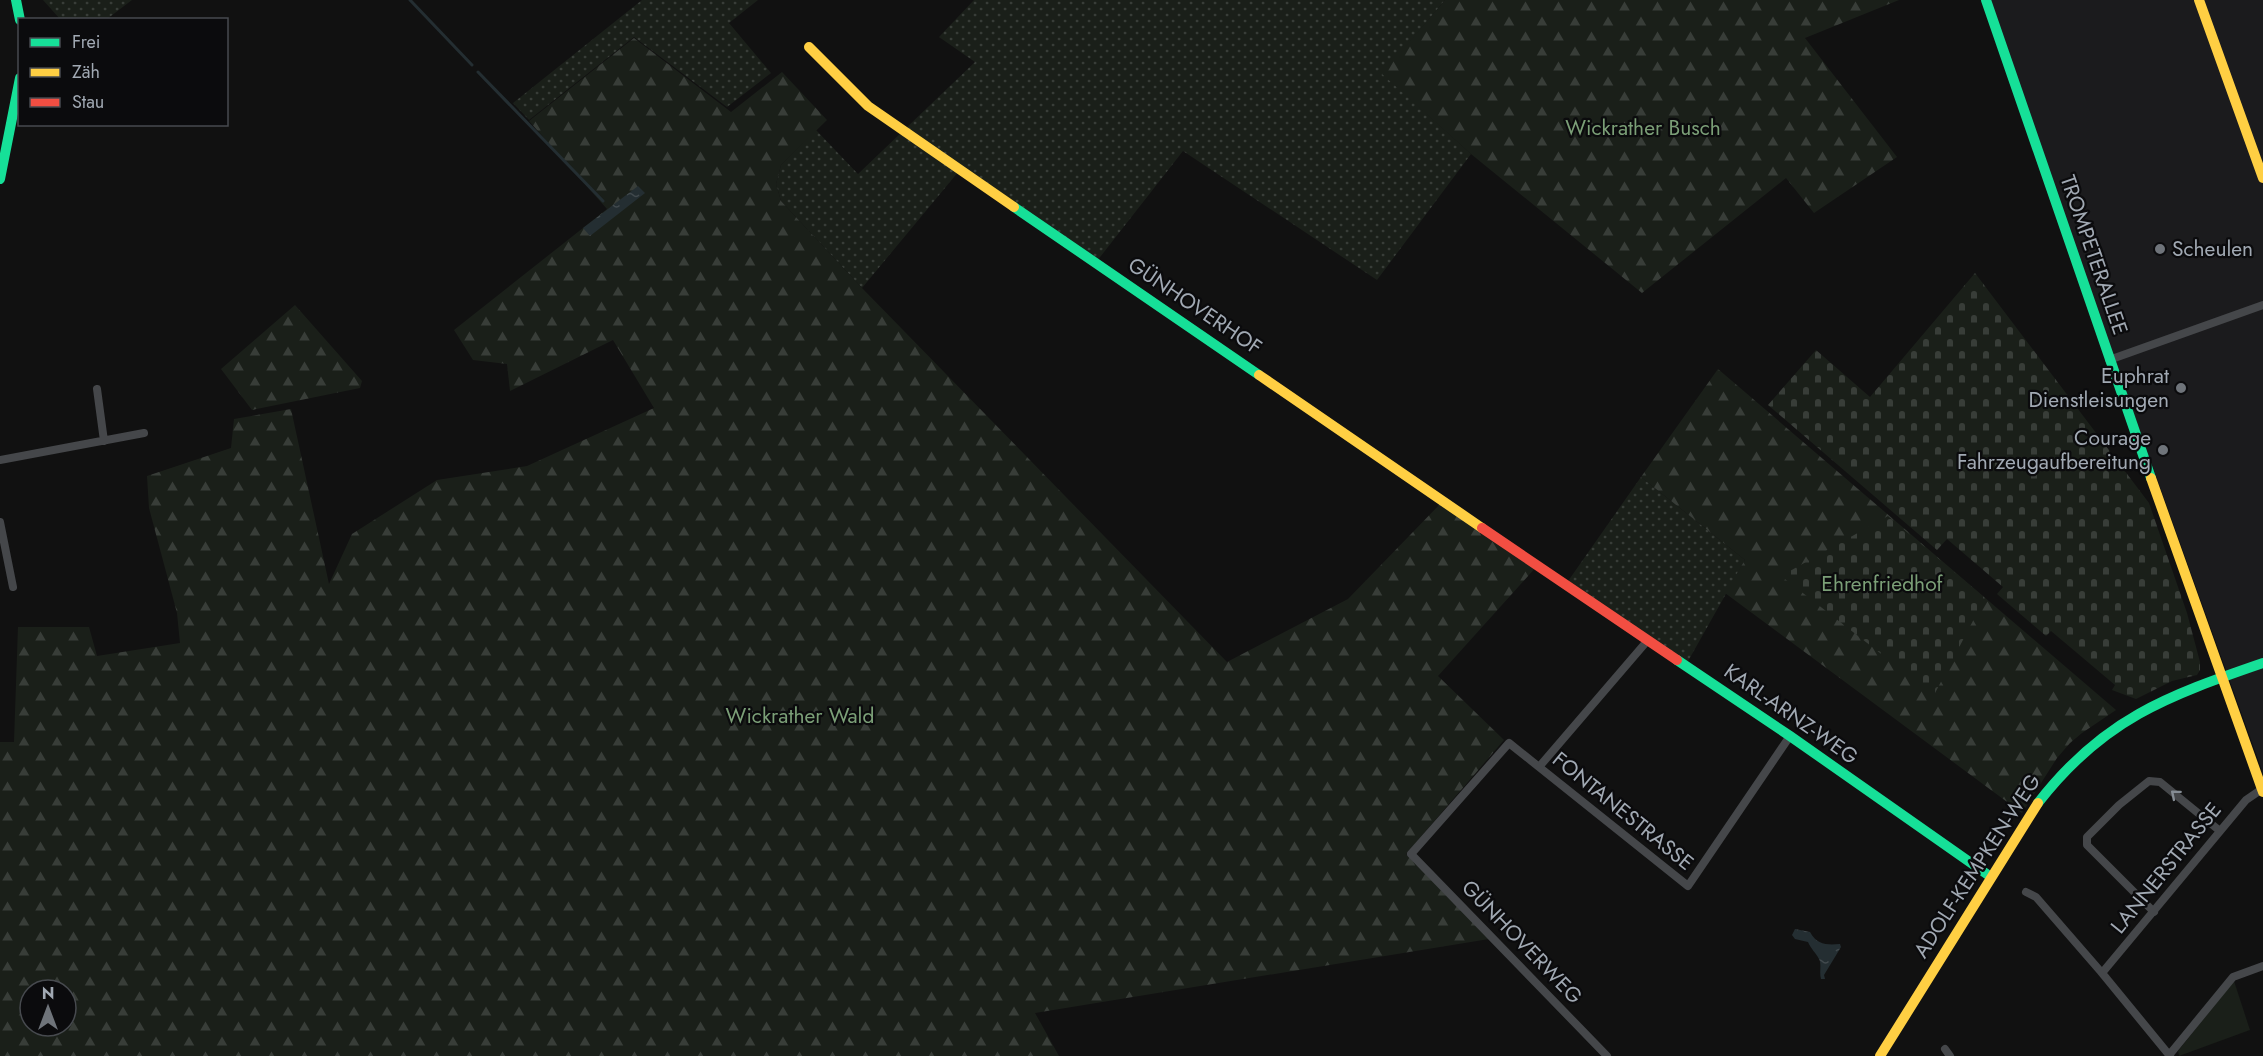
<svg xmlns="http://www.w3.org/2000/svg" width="2263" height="1056" font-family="Jost,sans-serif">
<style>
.built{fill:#1b1b1d}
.grass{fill:url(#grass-dots)}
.forest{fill:url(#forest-firs);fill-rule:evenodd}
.cemetery{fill:url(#cemetery-stones)}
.park{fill:#1a1f19}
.water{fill:url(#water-ripples)}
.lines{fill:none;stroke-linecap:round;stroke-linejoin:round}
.stream{stroke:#242e32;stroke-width:3}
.street{stroke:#45474a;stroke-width:8}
.fast{stroke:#16e098;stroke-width:10}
.slow{stroke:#ffcf43;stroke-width:10}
.jam{stroke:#f24e42;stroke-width:10}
.oneway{stroke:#858c94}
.poi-dot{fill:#6f747a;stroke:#0b0b0d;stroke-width:2}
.labels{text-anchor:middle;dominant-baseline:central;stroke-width:4.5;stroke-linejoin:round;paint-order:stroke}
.park-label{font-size:21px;fill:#7b9f77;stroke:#0b0b0d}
.poi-label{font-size:21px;fill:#a1a9b3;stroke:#0b0b0d;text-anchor:end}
.street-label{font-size:21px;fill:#a1a9b3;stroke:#0b0b0d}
</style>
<defs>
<pattern id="grass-dots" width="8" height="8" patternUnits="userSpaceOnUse" patternTransform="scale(1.5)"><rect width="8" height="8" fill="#1a1f19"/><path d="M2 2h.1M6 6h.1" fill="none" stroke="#383d38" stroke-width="1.8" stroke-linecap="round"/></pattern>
<pattern id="forest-firs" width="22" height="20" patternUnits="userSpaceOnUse" patternTransform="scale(1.5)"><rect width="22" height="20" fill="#1a1f19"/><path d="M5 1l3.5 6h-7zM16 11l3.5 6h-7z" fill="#383d38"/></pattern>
<pattern id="cemetery-stones" width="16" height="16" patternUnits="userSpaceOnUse" patternTransform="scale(1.5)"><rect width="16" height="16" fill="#1a1f19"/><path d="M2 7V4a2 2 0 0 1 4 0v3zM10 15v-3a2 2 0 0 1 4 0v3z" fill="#383d38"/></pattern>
<pattern id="water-ripples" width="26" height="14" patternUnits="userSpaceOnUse" patternTransform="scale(1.5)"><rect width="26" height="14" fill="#242e32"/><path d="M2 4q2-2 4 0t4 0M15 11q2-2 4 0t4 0" fill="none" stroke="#41494d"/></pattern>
</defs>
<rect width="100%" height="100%" fill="#111"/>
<path class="built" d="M1990,0H2263V773L2115,362Z"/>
<path class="grass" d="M43,0H132L107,19H60Z
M642,0H758L729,23L771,73L727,107L634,37L529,120L513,103Z
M974,0H1445L1383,74L1471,154L1377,280L1183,151L1097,261L959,171L862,288L781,201L776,184L781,165L816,130L858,174L975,62L939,37Z
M1641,477L1745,560L1687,663L1566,584Z"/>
<path class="forest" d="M1445,0H1899L1805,38L1897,157L1814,213L1786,178L1642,293L1471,154L1382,74Z
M634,38L731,112L782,72L827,120L781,165L776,184L781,201L862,288L1227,662L1348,599L1443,501L1538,565L1438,676L1504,740L1406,854L1489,939L1035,1013L1059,1056H0V742H14L18,627H89L97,656L180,643L177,613L149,508L147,476L231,448L234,419L291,409L329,584L352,534L437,480L527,466L654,408L613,340L510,391L507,364L473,360L454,330L607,209L529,121ZM30,990H66V1026H30Z
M295,305L362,381L360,388L252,410L221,369Z
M1718,369L2116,710L2082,733L2070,743L2057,758L2022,813L1725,593L1745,560L1641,477Z"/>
<path class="cemetery" d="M1975,273L2149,503L2187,613L2200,662V670L2197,675L2172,681L2136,699L2112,690L2115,685L2051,631L2046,636L1997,594L2003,587L1947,539L1937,550L1768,405L1816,350L1870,397Z
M1888,516L1985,598L1934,695L1781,576Z"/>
<path class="park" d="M2234,981L2250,1030L2179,1056L2178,1051Z"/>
<path class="water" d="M638,186L645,193L590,236L583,228Z
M1795,929L1810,932C1817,945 1827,945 1840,944L1841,947L1824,975L1825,979H1821C1819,972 1822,964 1819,959C1816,953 1811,949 1808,942L1795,939L1792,935Z"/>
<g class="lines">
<path class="stream" d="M410,0L472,65
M478,72L603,201"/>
<path class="street" d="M2109,360L2263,305
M97,389L104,441
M0,460L144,433
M0,522L13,587
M1539,767L1648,640
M2026,892L2036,897L2102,973L2170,1056
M2154,912L2087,845V837L2119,805L2149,781L2160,782L2220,831
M2102,973L2246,800L2262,789
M1945,1049L1950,1056
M2170,1054L2233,977L2263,966
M1607,1056L1411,854L1509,743L1688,886L1790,736"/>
<path class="fast" d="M16,0L20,20
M1986,0L2151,478
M0,179L20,78
M1014,207L1259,375
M1677,660L1790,736L1991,877
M2038,803C2103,719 2167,696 2263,663"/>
<path class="slow" d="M2199,0L2263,178
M809,47L868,106L1014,207
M1259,375L1482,528
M2151,478L2263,792
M1880,1056L2038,803"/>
<path class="jam" d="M1482,528L1677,660"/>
</g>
<defs><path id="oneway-chevron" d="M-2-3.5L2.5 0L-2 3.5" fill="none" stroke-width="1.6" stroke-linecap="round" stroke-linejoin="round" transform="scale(1.5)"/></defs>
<use class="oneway" href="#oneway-chevron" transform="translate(2175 794) rotate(-140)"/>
<g class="poi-dot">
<circle cx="2160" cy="249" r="6"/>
<circle cx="2181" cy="388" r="6"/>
<circle cx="2163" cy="450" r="6"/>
</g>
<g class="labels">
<g class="park-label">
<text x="1643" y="128">Wickrather Busch</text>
<text x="1882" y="584">Ehrenfriedhof</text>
<text x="800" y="716">Wickrather Wald</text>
</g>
<g class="poi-label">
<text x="2172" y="249" text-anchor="start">Scheulen</text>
<text x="2169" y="376">Euphrat<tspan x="2169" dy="24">Dienstleisungen</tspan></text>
<text x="2151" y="438">Courage<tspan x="2151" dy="24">Fahrzeugaufbereitung</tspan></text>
</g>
<g class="street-label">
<text transform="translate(2094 255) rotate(71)">TROMPETERALLEE</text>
<text transform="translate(1195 306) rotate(34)">GÜNHOVERHOF</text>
<text transform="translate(1791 714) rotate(35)">KARL-ARNZ-WEG</text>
<text transform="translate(1623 811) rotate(39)">FONTANESTRASSE</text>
<text transform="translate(1977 866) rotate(-57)">ADOLF-KEMPKEN-WEG</text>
<text transform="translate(2166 868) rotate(-51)">LANNERSTRASSE</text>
<text transform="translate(1522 942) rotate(46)">GÜNHOVERWEG</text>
</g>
</g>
<rect x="18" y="18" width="210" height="108" fill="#0b0b0d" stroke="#474a4f" stroke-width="1.5"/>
<rect x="30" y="38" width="30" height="9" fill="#16e098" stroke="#474a4f" stroke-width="1.5"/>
<text x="72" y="48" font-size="18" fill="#a1a9b3">Frei</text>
<rect x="30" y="68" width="30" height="9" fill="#ffcf43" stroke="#474a4f" stroke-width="1.5"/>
<text x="72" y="78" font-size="18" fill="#a1a9b3">Zäh</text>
<rect x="30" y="98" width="30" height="9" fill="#f24e42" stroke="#474a4f" stroke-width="1.5"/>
<text x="72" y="108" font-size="18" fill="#a1a9b3">Stau</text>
<g transform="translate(48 1008)"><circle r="28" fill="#0b0b0d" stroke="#474a4f" stroke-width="1.5"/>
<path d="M0-4.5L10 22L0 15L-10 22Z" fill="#6f747a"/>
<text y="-9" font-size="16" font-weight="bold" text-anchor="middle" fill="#a1a9b3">N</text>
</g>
</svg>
